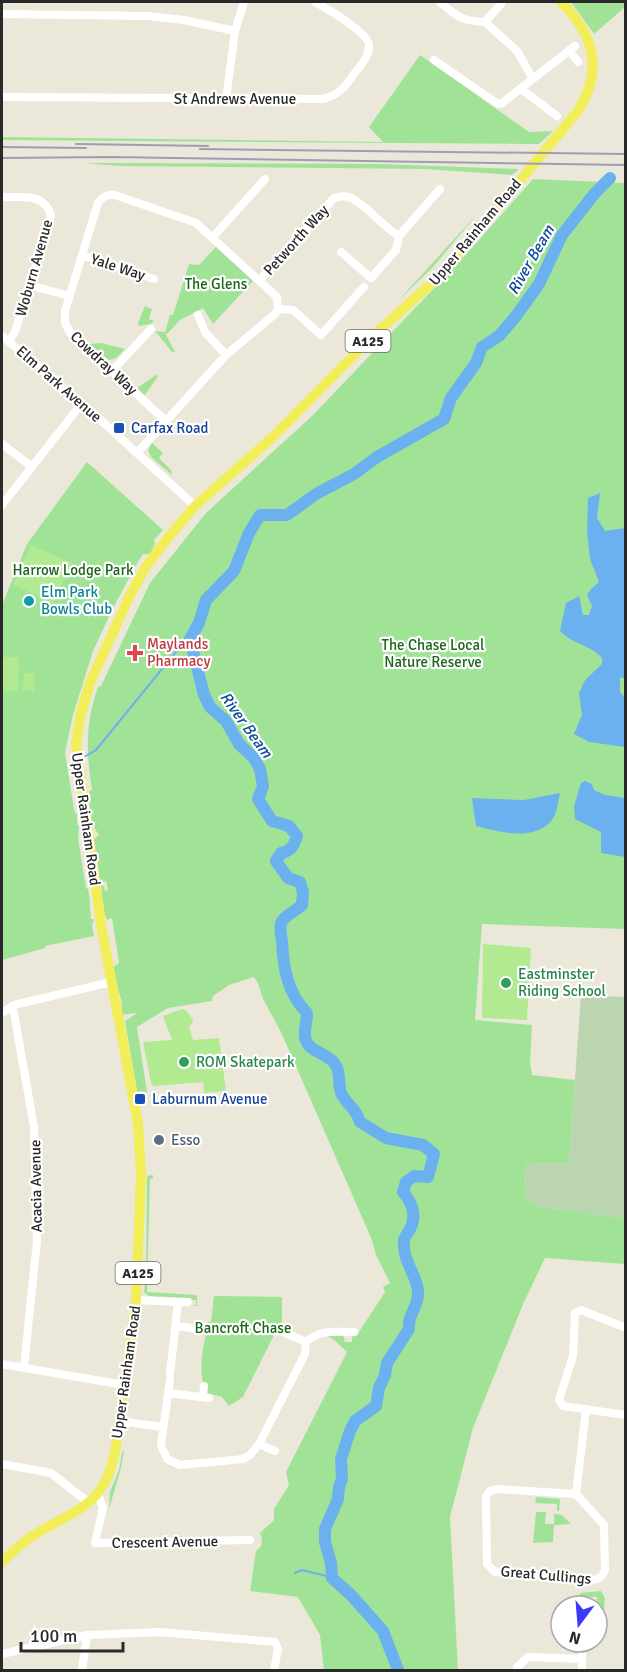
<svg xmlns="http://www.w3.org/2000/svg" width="627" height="1672" font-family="Signika,sans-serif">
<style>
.green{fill:#a0e396}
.cemetery{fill:#bbd5b1}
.pitch{fill:#b2ea91}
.water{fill:#6cb1ef}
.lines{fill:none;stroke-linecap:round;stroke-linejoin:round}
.stream{stroke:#6cb1ef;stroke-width:2}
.river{stroke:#6cb1ef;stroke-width:12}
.minor{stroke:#fff;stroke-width:8}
.major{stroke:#f1ee59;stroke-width:10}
.rail{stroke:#9f9db4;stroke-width:2}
.transit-dot{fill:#1a4fb4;stroke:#fff;stroke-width:2}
.culture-dot{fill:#0f9aa8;stroke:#fff;stroke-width:2}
.health-dot{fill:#e0444e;stroke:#fff;stroke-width:2}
.leisure-dot{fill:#2e9e5b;stroke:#fff;stroke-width:2}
.service-dot{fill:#5c6f8a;stroke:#fff;stroke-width:2}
.labels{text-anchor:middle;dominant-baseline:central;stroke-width:4.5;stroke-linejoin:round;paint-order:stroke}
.shield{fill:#fff;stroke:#696969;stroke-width:1.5}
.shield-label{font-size:14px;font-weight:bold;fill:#292929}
.street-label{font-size:15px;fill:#292929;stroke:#fff}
.park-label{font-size:15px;fill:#196619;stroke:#fff}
.transit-label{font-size:15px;fill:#164399;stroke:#fff;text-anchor:start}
.culture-label{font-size:15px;fill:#0d838f;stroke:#fff;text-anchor:start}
.health-label{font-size:15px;fill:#be3a42;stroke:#fff;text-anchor:start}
.leisure-label{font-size:15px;fill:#27864d;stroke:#fff;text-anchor:start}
.service-label{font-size:15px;fill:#4e5e75;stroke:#fff;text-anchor:start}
.water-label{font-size:16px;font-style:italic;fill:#0c4b9a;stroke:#fff}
</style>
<rect width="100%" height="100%" fill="#ebe8da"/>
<path class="green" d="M571,2H625V7L594,34Z
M420,55L529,132L553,131L539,144L2,140V137L383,142L369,127Z
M82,163L380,164L519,169L512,175L424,169L122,166Z
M533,179L625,183V929L482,924L475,1020L532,1025L530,1062L532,1075L575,1080L569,1163L525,1164L526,1198L540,1207L625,1218V1264L545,1258L524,1302L473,1428L450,1517L458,1670H324L320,1635L298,1597L250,1591L256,1551C263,1546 263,1541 260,1533L274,1520V1509L289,1485L286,1472L347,1352L333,1339L325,1335H343L345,1342H352V1337L357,1335L385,1292L383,1287L390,1283L376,1255L372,1240L281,1032L263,999L258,983L254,977L229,985L213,996L212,1001L168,1008L137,1027L147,1092L137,1091L125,1021L137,1013L120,1015L122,1003L112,968L119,963L112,918L107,920L102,908L101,885L104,886L105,891L108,890L106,881L99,885L97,865L99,859L96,855L93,840L99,835C90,823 89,806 89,791L92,790C86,751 85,725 98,687L101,686L150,583L206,513L313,415L461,260Z
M478,213L434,266L398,301Z
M216,247L253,281L213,324L203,308L180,320L167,334L165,333L175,352H172L155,331L165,332L170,315H173L189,264L199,265Z
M145,306L152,309L149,319L154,321L150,324L139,326L138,323Z
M101,343L125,349L116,358L109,360L89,344Z
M156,375L158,376L145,395L137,388Z
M152,443L163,453L159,458L171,470L172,475L151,457L148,450Z
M87,462L163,530L154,540L155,544L150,554H143L139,560L113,608L93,651L73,715L65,753L74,809L77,815V825L79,826L78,838L86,888L88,889C90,898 90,909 91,919H94L92,925L94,936L45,946V948L2,960V605L27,544Z
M153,1175V1179H150L147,1292L197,1295V1306H191L196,1305V1300H191V1298L149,1296L144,1292L146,1271L147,1176Z
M214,1296L282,1297V1330L280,1335L275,1333L243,1397L229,1406L222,1397L207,1393C196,1373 204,1345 208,1322H211Z
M124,1450L121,1468L109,1509L110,1492L119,1470L122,1452Z
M536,1497L560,1499L559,1511H557V1504L535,1503Z
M536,1512H546L545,1524H554V1514L562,1515L571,1524L554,1525L553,1542L533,1543Z
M601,1591L605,1598L604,1610L597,1609V1597H589L588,1606H579L580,1593Z"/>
<path class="cemetery" d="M581,995L625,997V1218L540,1207L526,1199L525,1164L569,1163Z"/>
<path class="pitch" d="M31,545L72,563L54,603L13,585Z
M2,657H19L18,691H2Z
M24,673H35L34,691L23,690Z
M483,944L531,948L527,1020L482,1018Z
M182,1009L187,1011L193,1020L192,1024L189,1026L193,1040L219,1038L226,1091L204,1093L203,1082L154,1086L151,1083L143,1042L172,1040L163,1016Z"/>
<path class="water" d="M600,493L597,518L605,531L625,528V679L620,677V692L625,698V747L589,742L574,734L582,715L579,693L585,680L602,664V658C591,645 572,644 560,631L566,603L579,596L583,615H589L592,606L587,595L591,589L599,582L590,559L587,531L588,498Z
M585,781L592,784L594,790L605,795L625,798V857L601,853V832L575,819L574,806L581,783Z
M560,793C558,801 557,814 552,820C534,842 500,832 476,826L472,798L524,800Z"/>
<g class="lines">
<path class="stream" d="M86,756L96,750L197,626
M295,1573L302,1570L331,1577"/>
<path class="river" d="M398,1670L383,1631L351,1595L332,1578L331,1563L325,1542V1529L338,1499L339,1487L342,1479L341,1459L350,1431L355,1421L376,1406L379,1388L385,1375L387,1363L409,1329C407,1316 418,1307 418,1294C419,1277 402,1262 404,1241C404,1236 408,1234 410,1229C417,1216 412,1202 403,1192L406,1182L414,1176L428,1177L434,1154L423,1145L386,1138L360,1122C356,1108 349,1107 342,1095C337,1086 342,1074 335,1064C328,1053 307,1052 305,1037C304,1030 307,1021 307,1013C288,994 283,968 282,941C281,936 280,928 281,923C285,915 296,911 302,905L303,892L300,882L288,878L276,861L281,853C291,851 294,846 297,836L289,826L272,821L258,799L263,786L260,769L254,758L239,744L226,721L210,707L204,695L190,639L199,623L206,600L234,571L249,533L260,515H287L316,494L354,474L377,457L444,419L451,398L476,363L482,347L499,336L516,316L539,284L562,235L595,193L610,178"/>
<path class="minor" d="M440,2C457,17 462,21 485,22L517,51L533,79
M2,14L147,16L184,20L235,31
M485,22L501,4
M569,50L578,62
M434,60L498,104L502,103L575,46
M521,89L557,116
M2,97L323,99C339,95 345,87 354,74C360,66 370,56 369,45C367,31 327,9 315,2
M226,99L235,31L244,2
M2,197C21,198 45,192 51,216L15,332L9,341
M213,237L265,179
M341,252L371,278L396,250L399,236
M82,255L154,279
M260,280L334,198C341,196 347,195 353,199C369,208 382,226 399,236L440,189
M30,285L69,296
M278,309L293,310L321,335L364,287
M198,315L205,332L226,355
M2,336L82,403L195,506
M112,371L151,329
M2,444L32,467
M137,453L226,355L275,314L278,309L277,297L196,223L115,195C107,194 102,197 98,203L65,311V323L71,334L166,421
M2,505L82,403
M11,1007L14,1013L34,1127L37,1241L24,1367
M2,1013L14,1005L111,982
M136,1300L178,1302L170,1374
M178,1302H188
M176,1326L205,1330
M626,1328L581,1310L575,1313L573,1356L559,1400L563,1406L626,1415
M283,1332L306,1342
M2,1364L124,1385
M170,1380L161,1445L167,1459L180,1465L243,1459L250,1455L259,1444L305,1354L306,1342C320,1329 336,1332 354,1332
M168,1393L209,1398
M203,1397L204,1386
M119,1421L163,1427
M259,1444L275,1451
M2,1464L51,1473L89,1503
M98,1494L103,1508L95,1543L250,1540
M576,1494L497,1489L490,1491L486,1497L487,1564L495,1572L591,1580C599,1579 602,1578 605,1570L604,1525L576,1494L586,1410
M582,1647V1670
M2,1654L87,1635L160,1632L275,1642L278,1649L274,1670
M82,1670L87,1635
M517,1670V1667L528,1657L582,1659"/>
<path class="major" d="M2,1562C12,1553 22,1542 34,1535C80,1507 106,1506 116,1446L136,1300L141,1175L138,1123L102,930L76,744L81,713L90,683L130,595L147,565L167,539L195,506L273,437L374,335L443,273L578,111C604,69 594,35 561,2"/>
<path class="rail" d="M76,144L208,146
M2,147L86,148
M200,149L626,154
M2,158L111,157L626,165"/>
</g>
<g class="transit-dot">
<rect x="113" y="422" width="12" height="12" rx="3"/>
<rect x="134" y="1093" width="12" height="12" rx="3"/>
</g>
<circle class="culture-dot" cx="29" cy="601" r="6"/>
<path class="health-dot" d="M132 644h6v6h6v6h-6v6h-6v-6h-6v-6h6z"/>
<g class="leisure-dot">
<circle cx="506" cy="983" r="6"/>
<circle cx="184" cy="1062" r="6"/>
</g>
<circle class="service-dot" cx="159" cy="1140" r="6"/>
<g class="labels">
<g class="shield">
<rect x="345.5" y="330" width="45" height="22" rx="4.5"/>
<rect x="115.5" y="1262" width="45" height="22" rx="4.5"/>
</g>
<g class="shield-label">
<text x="368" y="341">A125</text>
<text x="138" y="1273">A125</text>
</g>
<g class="street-label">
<text x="235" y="99">St Andrews Avenue</text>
<text transform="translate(475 232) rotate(-50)">Upper Rainham Road</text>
<text transform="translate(296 240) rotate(-48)">Petworth Way</text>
<text transform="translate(118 267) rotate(18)">Yale Way</text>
<text transform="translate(34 268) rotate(-74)">Woburn Avenue</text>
<text transform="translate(104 363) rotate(43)">Cowdray Way</text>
<text transform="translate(59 384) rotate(41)">Elm Park Avenue</text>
<text transform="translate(86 819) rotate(82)">Upper Rainham Road</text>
<text transform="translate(36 1186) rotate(-91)">Acacia Avenue</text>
<text transform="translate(126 1372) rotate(-82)">Upper Rainham Road</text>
<text transform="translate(165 1542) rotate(-1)">Crescent Avenue</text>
<text transform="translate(546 1575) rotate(5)">Great Cullings</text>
</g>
<g class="park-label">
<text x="216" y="284">The Glens</text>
<text x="73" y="570">Harrow Lodge Park</text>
<text x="433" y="645">The Chase Local<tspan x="433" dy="17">Nature Reserve</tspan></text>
<text x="243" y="1328">Bancroft Chase</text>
</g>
<g class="transit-label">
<text x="131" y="428">Carfax Road</text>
<text x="152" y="1099">Laburnum Avenue</text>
</g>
<g class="culture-label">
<text x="41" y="592">Elm Park<tspan x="41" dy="17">Bowls Club</tspan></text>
</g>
<g class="health-label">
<text x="147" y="644">Maylands<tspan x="147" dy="17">Pharmacy</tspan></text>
</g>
<g class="leisure-label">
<text x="518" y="974">Eastminster<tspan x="518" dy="17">Riding School</tspan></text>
<text x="196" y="1062">ROM Skatepark</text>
</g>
<g class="service-label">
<text x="171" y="1140">Esso</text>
</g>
<g class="water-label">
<text transform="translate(531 260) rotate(-60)">River Beam</text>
<text transform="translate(246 725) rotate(54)">River Beam</text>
</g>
</g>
<rect width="627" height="1672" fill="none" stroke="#292929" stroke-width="6"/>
<g transform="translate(579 1624) rotate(196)"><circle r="28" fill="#ffffff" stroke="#a9a9a9" stroke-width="1.5"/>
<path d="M0-4.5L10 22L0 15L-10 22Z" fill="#3d38fb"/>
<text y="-9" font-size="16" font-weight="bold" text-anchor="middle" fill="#292929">N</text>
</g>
<path d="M21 1642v9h102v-9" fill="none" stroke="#292929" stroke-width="3"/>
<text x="30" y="1642" font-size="18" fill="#292929" stroke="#ffffff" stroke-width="4.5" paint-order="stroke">100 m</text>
</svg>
